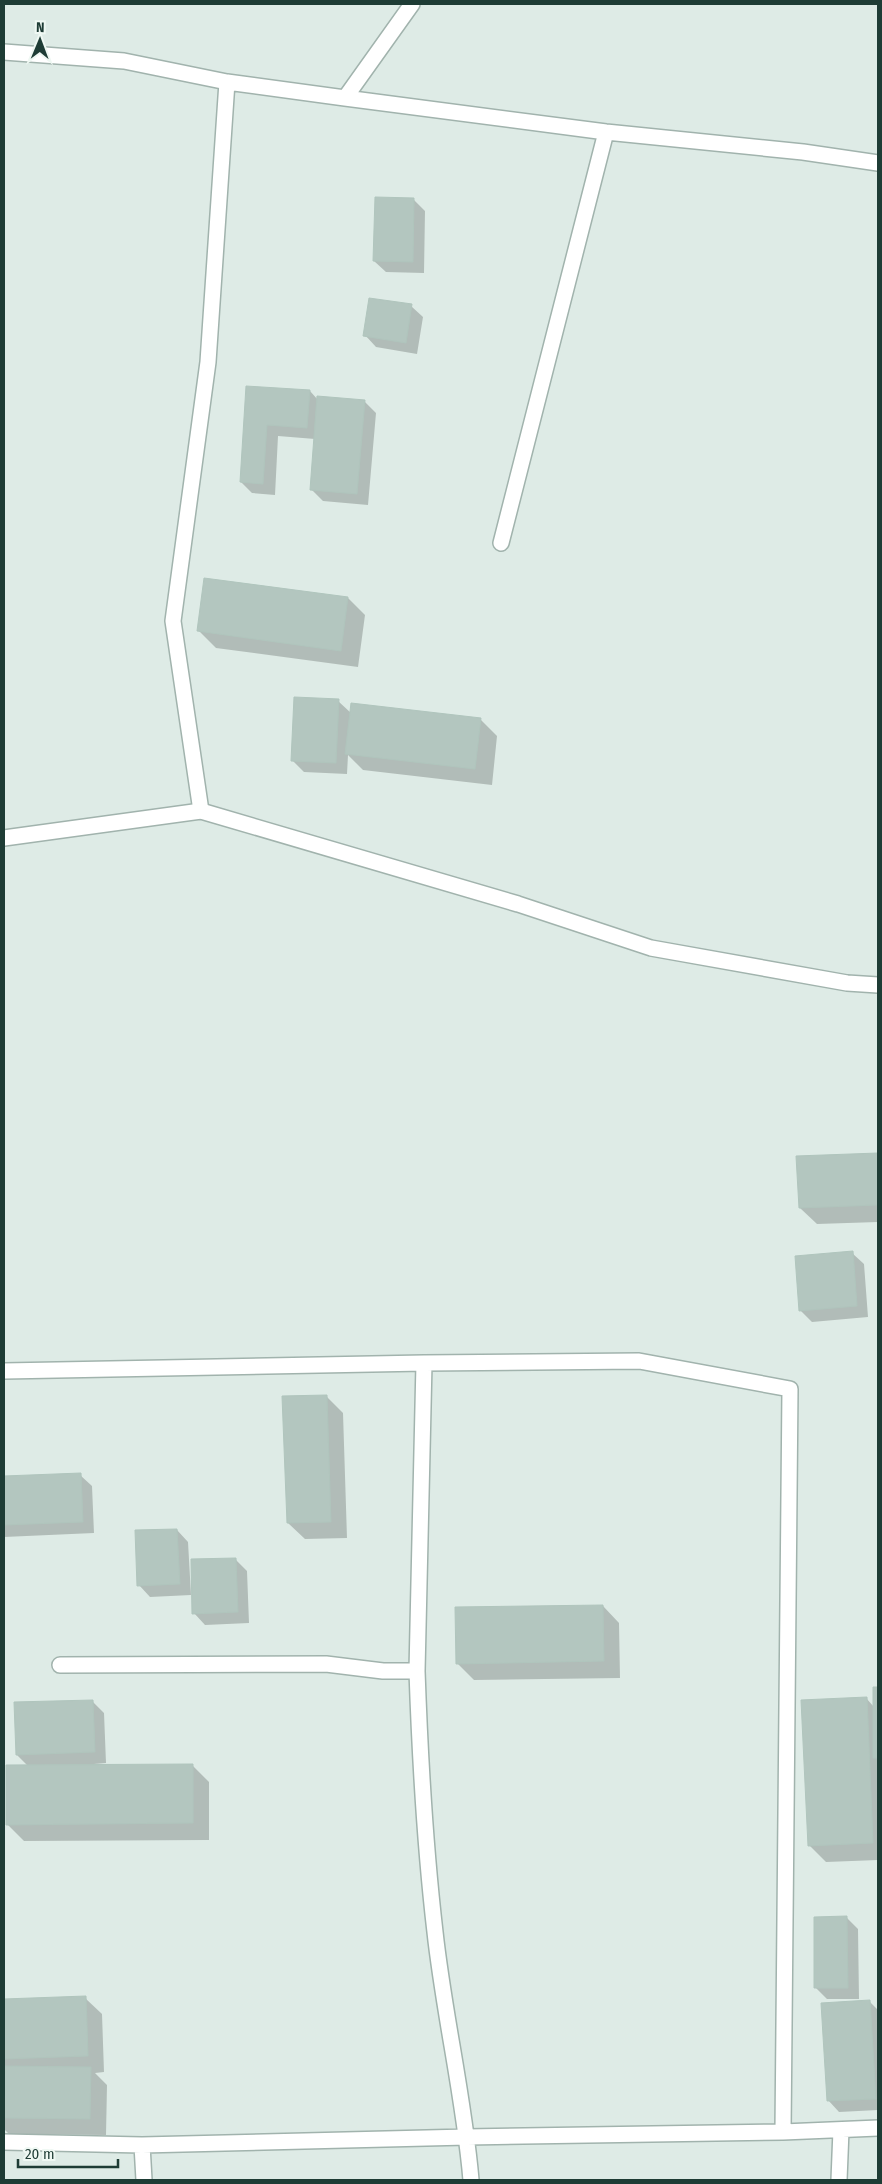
<svg xmlns="http://www.w3.org/2000/svg" width="882" height="2184" font-family="'Fira Sans Condensed',sans-serif">
<style>
.shadow{fill:#0003}
.building{fill:#b3c6bf;stroke:#b0c5bd}
.lines{fill:none;stroke-linecap:round;stroke-linejoin:round}
.minor-casing{stroke:#a1b3ad;stroke-width:18}
.tertiary-casing{stroke:#a1b3ad;stroke-width:18}
.minor{stroke:#fff;stroke-width:15}
.tertiary{stroke:#fff;stroke-width:15}
</style>
<rect width="100%" height="100%" fill="#deebe6"/>
<path class="shadow" d="M414,200L425,211L424,273L386,272L374,261Z
M411,306L423,317L417,354L376,347L365,335Z
M247,387L310,391L318,400L364,401L376,413L368,505L323,501L311,489L315,439L278,436L275,495L252,493L241,482Z
M348,598L365,615L358,667L216,648L199,631Z
M338,701L351,713L480,719L497,736L492,785L363,770L348,755L347,774L304,772L293,761Z
M878,1154V1222L817,1224L800,1208L798,1157Z
M852,1253L864,1264L868,1317L812,1322L800,1310Z
M326,1396L343,1413L347,1538L305,1539L288,1523Z
M80,1475L92,1486L94,1533L4,1537V1477Z
M177,1530L188,1542L191,1595L150,1597L139,1585Z
M235,1559L247,1571L249,1623L205,1625L194,1613Z
M603,1606L619,1623L620,1678L474,1680L457,1663Z
M878,1688V1860L826,1862L809,1845L866,1698L874,1707V1689Z
M92,1701L104,1713L106,1763L94,1764V1766L192,1765L209,1782V1840L24,1841L7,1824L29,1767L17,1755Z
M847,1918L858,1929L859,1999H827L815,1987Z
M85,1998L102,2014L104,2072L95,2073L107,2085L106,2135L9,2134L4,2129V2067H6L4,2065V2001Z
M869,2001L878,2010V2110L839,2112L828,2100Z"/>
<path class="building" d="M375,197L414,198L413,262L373,261Z
M369,298L412,304L406,343L363,336Z
M246,386L310,390L307,428L267,425L263,484L240,482Z
M317,396L365,400L357,494L310,490Z
M204,578L348,597L341,651L197,631Z
M294,697L339,699L336,763L291,761Z
M351,703L481,718L475,769L345,754Z
M878,1153V1205L799,1208L796,1156Z
M853,1251L857,1306L799,1311L795,1256Z
M327,1395L331,1522L287,1523L282,1396Z
M81,1473L83,1522L4,1525V1476Z
M177,1529L180,1584L137,1586L135,1530Z
M236,1558L238,1612L192,1614L191,1559Z
M603,1605L604,1661L456,1664L455,1607Z
M873,1687H878V1758H873Z
M867,1697L873,1843L808,1846L801,1700Z
M93,1700L95,1752L16,1755L14,1702Z
M193,1764V1823L6,1825V1765Z
M847,1916L848,1988H814V1917Z
M86,1996L88,2056L4,2059V1999Z
M870,2000L876,2099L827,2101L821,2003Z
M4,2066L91,2067L90,2119L4,2118Z"/>
<g class="lines">
<defs>
<path id="minor" d="M4,52L124,61L227,82L345,98L606,132L803,152L878,163
M345,98L412,4
M501,543L606,132
M201,811L173,621L208,362L227,82
M424,1363L639,1361L790,1389L783,2132
M4,1371L424,1363L417,1671
M60,1665L326,1664L383,1671H417C420,1758 425,1846 435,1932C444,2015 464,2097 471,2180
M4,2142L142,2145
M144,2180L142,2145L467,2137L783,2132L878,2128
M839,2180L841,2130"/>
<path id="tertiary" d="M4,838L201,811L518,904L651,948L847,983L878,985"/>
</defs>
<use href="#minor" class="minor-casing"/>
<use href="#tertiary" class="tertiary-casing"/>
<use href="#minor" class="minor"/>
<use href="#tertiary" class="tertiary"/>
</g>
<rect width="882" height="2184" fill="none" stroke="#1e3c35" stroke-width="10"/>
<g transform="translate(40 40) rotate(1)" stroke="#eff8f3" stroke-width="4" paint-order="stroke">
<path d="M0-4L9 19L0 12L-9 19Z" fill="#1e3c35"/>
<text y="-8" font-size="14" font-weight="bold" text-anchor="middle" fill="#1e3c35">N</text>
</g>
<path d="M18 2159v8h100v-8" fill="none" stroke="#1e3c35" stroke-width="2.5"/>
<text x="25" y="2159" font-size="15" fill="#1e3c35" stroke="#eff8f3" stroke-width="4" paint-order="stroke">20 m</text>
</svg>
